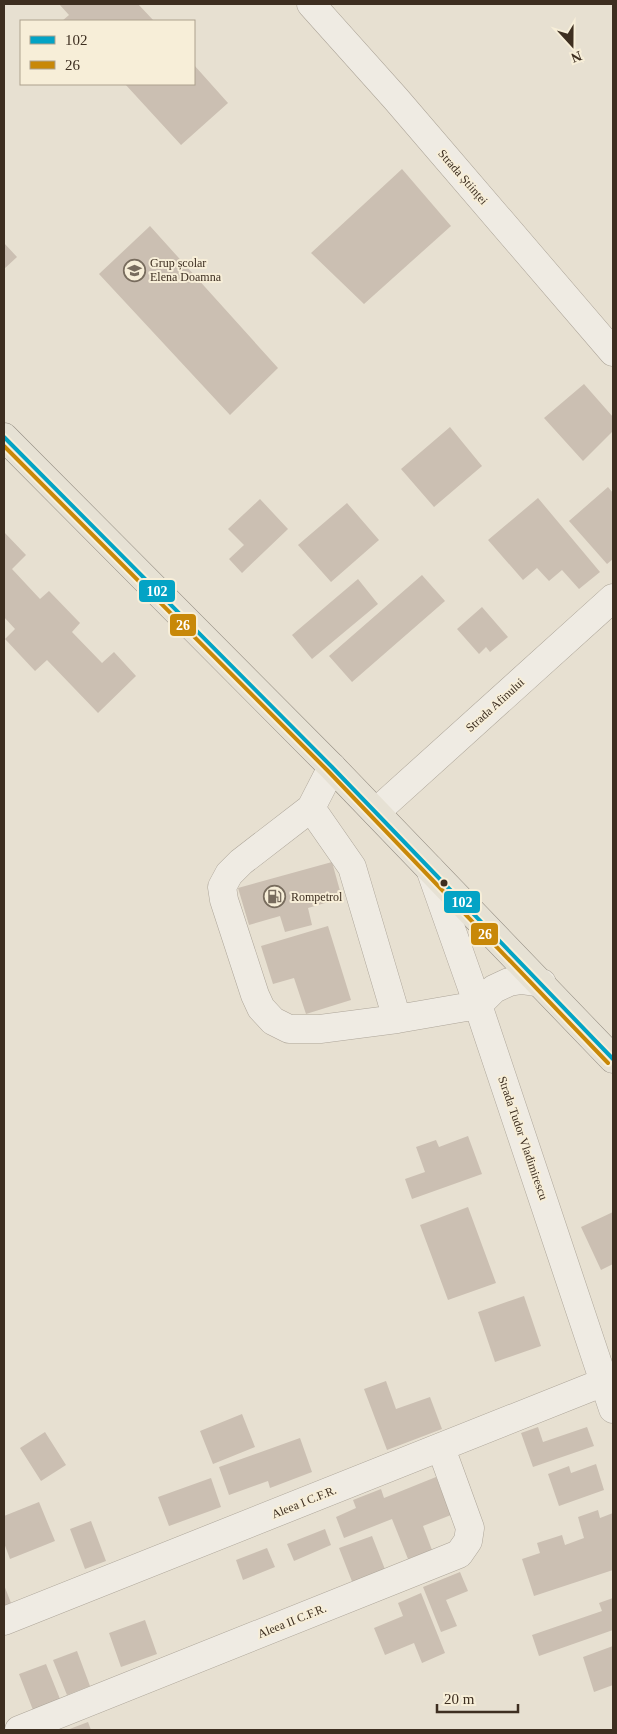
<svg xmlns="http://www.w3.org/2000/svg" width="617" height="1734" font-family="Georgia,serif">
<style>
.building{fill:#cbbfb2}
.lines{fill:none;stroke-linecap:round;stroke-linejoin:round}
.minor-casing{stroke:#ada599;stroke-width:29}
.major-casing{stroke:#928b80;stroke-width:29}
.minor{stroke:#efebe3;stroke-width:28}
.major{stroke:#e6e1d4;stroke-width:28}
.bus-1-casing{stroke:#f7eed8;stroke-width:8}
.bus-2-casing{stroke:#f7eed8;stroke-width:8}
.bus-1{stroke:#03a3c5;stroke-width:4}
.bus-2{stroke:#c88808;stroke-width:4}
.bus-dot{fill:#3d2e20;stroke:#f7eed8;stroke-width:2}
.labels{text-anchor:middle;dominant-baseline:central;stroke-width:4;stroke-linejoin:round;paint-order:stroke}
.street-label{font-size:12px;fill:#3d2e20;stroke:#f7eed8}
.poi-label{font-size:12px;fill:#3d2e20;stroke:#f7eed8;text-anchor:start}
.line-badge{stroke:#f7eed8;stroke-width:2}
.badge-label{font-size:14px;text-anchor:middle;font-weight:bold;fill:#fff}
</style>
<rect width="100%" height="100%" fill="#e7e0d1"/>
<path class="building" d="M59,4H138L154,21H62L69,15Z
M194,65L228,103L181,145L125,84H194Z
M402,169L451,226L364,304L311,253Z
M150,226L278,368L230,415L99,274Z
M4,243L17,257L4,269Z
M584,384L613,417V431L583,461L544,418Z
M450,427L482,466L434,507L401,469Z
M608,487L613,493V559L607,564L569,521Z
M538,498L600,572L579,589L562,570L549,581L537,568L523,580L488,540Z
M260,499L288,529L242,573L229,559L244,545L228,529Z
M347,503L379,540L331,582L298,545Z
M4,532L26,555L12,569L40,599L49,591L80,623L72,632L102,663L114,652L136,676L98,713L47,660L35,671L5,639L15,629L4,617Z
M422,575L445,601L352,682L329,656Z
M358,579L378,604L312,659L292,635Z
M482,607L508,637L490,652L486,647L479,654L457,629Z
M332,862L342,898L308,908L312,925L285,932L280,916L249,925L238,888Z
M328,926L351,1000L306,1014L294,978L273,984L261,946Z
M468,1136L482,1174L412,1199L405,1179L425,1172L416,1147L436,1140L439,1147Z
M468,1207L496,1283L448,1300L420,1225Z
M613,1212V1264L601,1270L581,1227Z
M524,1296L541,1346L495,1362L478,1312Z
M386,1381L396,1409L430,1397L442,1429L387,1450L364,1389Z
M242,1414L255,1447L213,1464L200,1431Z
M538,1427L543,1442L587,1427L594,1446L533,1467L521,1433Z
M45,1432L66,1465L41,1481L20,1448Z
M300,1438L312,1472L270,1488L268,1481L229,1495L219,1467Z
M596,1464L604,1490L559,1506L548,1474L569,1466L571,1473Z
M436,1477L451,1515L423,1526L432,1550L408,1559L392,1519L344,1538L336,1517L356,1508L353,1500L381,1489L384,1498Z
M211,1478L221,1507L169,1526L158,1497Z
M39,1502L55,1541L10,1559L4,1543V1516Z
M598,1510L600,1518L613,1513V1570L534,1596L522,1559L540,1553L537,1543L562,1535L565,1545L584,1538L578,1517Z
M91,1521L106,1561L85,1569L70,1529Z
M325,1529L331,1545L294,1561L287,1544Z
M372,1536L386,1572L353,1584L339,1548Z
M267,1548L275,1567L243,1580L236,1560Z
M460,1572L468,1591L446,1600L457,1626L441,1632L423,1587Z
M4,1585L11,1603L4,1606Z
M421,1593L445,1653L422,1663L414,1643L385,1655L374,1628L403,1616L398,1603Z
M613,1598V1630L539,1656L532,1635L602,1611L599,1603Z
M145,1620L157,1654L121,1667L109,1633Z
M613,1646V1685L594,1692L583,1657Z
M77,1651L90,1686L67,1695L53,1660Z
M46,1664L60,1699L33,1710L19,1674Z
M88,1722L91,1730H67Z"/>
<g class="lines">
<defs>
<path id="minor" d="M311,4L396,99L613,352
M332,767L311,808L241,862L229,874L222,887L224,900L255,995L261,1008L273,1021L289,1029H320L397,1019L478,1005L494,989L509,982L521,980L542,983
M311,808L352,867L397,1019
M376,812L613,598
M430,869L478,1005L613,1409
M4,1621L604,1382
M19,1730L459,1554L468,1541L470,1528L441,1448"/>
<path id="major" d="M4,437L332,767L613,1059"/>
</defs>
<use href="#minor" class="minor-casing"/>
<use href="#major" class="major-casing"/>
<use href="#minor" class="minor"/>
<use href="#major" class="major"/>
<defs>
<path id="bus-1" d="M4,437L332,767L613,1059"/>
<path id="bus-2" d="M4,446L328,771L608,1063"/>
</defs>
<use href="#bus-1" class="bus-1-casing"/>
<use href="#bus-2" class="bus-2-casing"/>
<use href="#bus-1" class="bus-1"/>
<use href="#bus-2" class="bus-2"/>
</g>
<defs>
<symbol id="university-ring" viewBox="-11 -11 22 22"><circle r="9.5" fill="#f7eed8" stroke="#786c5e" stroke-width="1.5"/><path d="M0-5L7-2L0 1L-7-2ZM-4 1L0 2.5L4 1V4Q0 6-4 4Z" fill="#786c5e"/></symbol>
<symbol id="fuel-ring" viewBox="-11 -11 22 22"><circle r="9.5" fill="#f7eed8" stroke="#786c5e" stroke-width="1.5"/><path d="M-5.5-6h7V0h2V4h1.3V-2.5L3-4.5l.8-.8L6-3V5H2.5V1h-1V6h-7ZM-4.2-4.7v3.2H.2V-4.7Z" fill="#786c5e"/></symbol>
</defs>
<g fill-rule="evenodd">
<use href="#university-ring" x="122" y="258" width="25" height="25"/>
<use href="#fuel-ring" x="262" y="884" width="25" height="25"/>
</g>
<circle class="bus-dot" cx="444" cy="883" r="4.5"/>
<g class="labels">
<g class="street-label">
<text transform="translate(463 177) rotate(49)">Strada Științei</text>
<text transform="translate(495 705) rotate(-42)">Strada Afinului</text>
<text transform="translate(523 1138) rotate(71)">Strada Tudor Vladimirescu</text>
<text transform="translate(304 1502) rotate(-22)">Aleea I C.F.R.</text>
<text transform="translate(292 1621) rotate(-22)">Aleea II C.F.R.</text>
</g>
<g class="poi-label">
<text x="150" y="263">Grup școlar<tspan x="150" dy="14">Elena Doamna</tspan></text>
<text x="291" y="897">Rompetrol</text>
</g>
</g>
<g class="line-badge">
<rect x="138" y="579" width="38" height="24" rx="5" fill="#03a3c5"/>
<rect x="169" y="613" width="28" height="24" rx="5" fill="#c88808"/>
<rect x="443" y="890" width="38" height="24" rx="5" fill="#03a3c5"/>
<rect x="470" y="922" width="29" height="24" rx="5" fill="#c88808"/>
</g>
<g class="badge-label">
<text x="157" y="596">102</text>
<text x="183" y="630">26</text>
<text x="462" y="907">102</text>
<text x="485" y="939">26</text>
</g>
<rect width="617" height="1734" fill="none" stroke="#3d2e20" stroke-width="10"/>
<rect x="20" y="20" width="175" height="65" fill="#f7eed8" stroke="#ada18e"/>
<rect x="30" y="36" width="25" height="8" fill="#03a3c5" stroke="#ada18e"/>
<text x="65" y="45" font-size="15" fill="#3d2e20">102</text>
<rect x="30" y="61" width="25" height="8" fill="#c88808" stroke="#ada18e"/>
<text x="65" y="70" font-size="15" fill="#3d2e20">26</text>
<g transform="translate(572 45) rotate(159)" stroke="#f7eed8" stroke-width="4" paint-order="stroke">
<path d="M0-4L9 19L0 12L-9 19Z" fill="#3d2e20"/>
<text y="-8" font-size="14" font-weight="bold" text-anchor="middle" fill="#3d2e20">N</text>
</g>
<path d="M437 1704v8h81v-8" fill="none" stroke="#3d2e20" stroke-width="2.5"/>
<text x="444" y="1704" font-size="15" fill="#3d2e20" stroke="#f7eed8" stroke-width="4" paint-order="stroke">20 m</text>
</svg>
